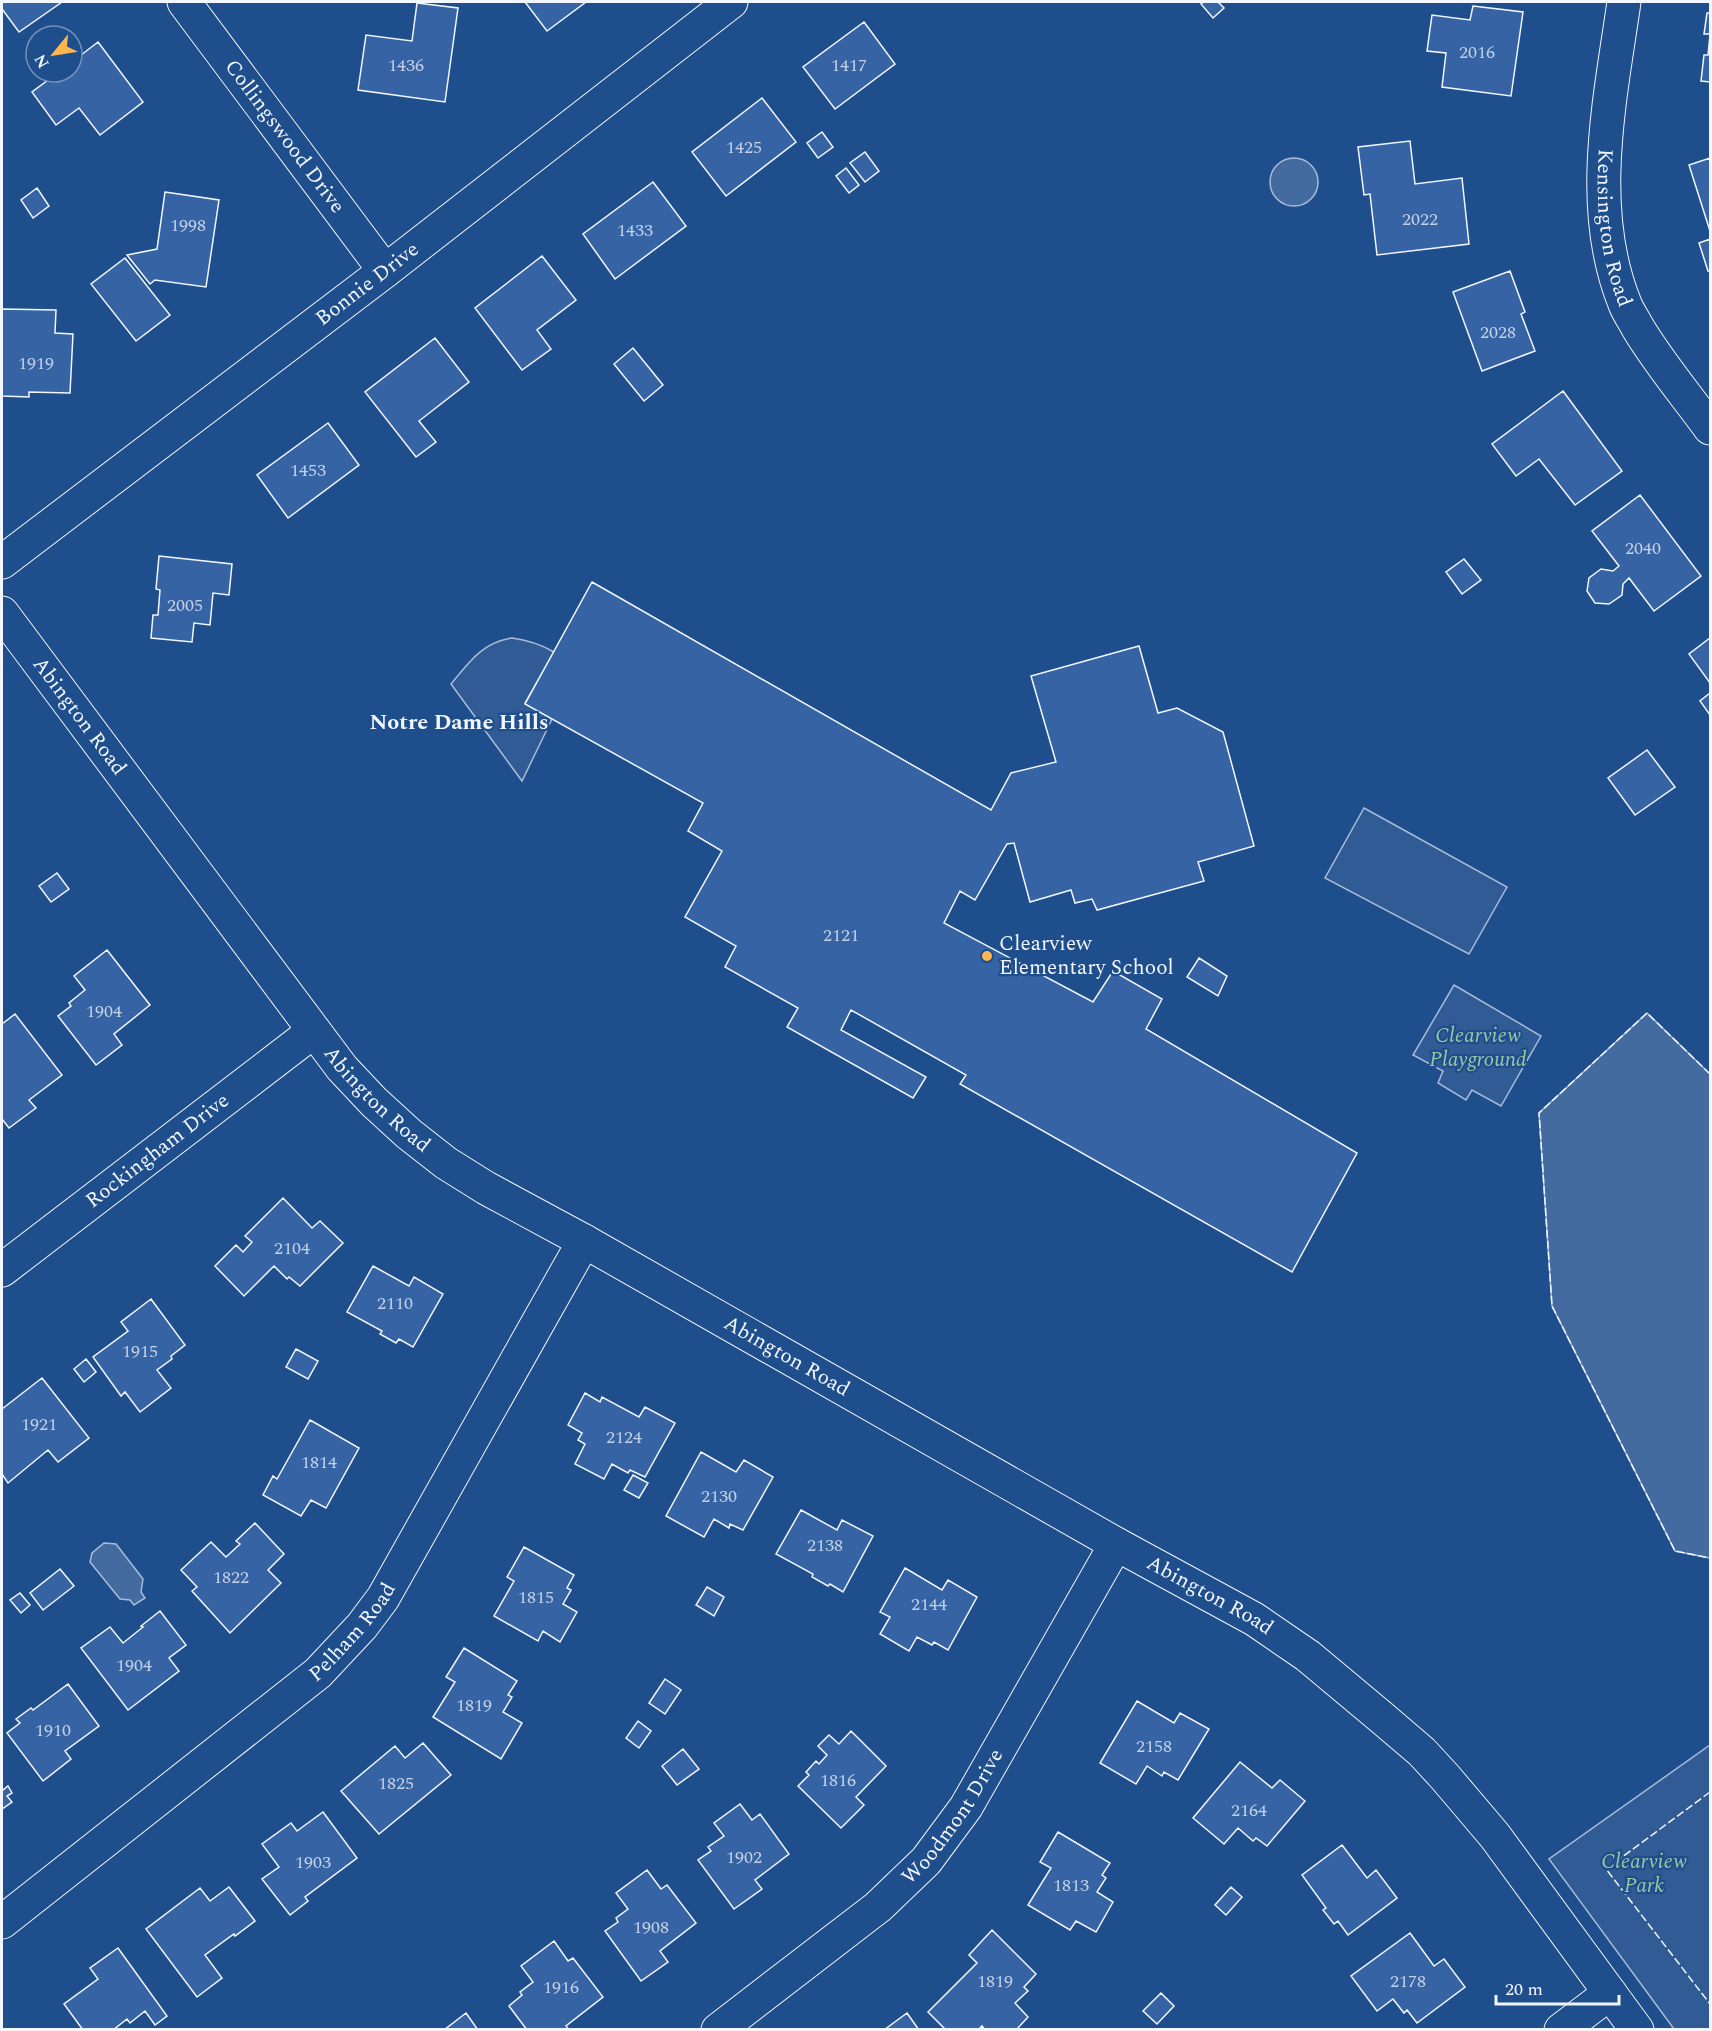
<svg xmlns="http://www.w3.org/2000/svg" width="1712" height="2031" font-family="Spectral,serif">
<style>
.green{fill:#305b95;stroke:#a8bbd7;stroke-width:1.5}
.water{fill:#446ba0;stroke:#a8bbd7;stroke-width:1.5}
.building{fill:#3563a3;stroke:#f2f6ff;stroke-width:1.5}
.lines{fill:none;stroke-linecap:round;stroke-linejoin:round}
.minor-casing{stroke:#f2f6ff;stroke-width:35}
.minor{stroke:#1f4e8c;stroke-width:33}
.fence{stroke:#f2f6ff;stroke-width:1.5;stroke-dasharray:8 3;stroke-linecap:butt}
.poi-dot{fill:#ffb74d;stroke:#1f4e8c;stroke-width:2}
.labels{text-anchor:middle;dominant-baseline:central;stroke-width:4.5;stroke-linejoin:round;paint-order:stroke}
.number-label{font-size:18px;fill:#c3d1e8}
.street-label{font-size:21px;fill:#f2f6ff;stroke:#1f4e8c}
.poi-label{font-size:21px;fill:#f2f6ff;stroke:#1f4e8c;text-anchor:start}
.park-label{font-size:21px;font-style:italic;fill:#97c8a6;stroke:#1f4e8c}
.neighbourhood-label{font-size:22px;font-weight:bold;fill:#f2f6ff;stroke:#1f4e8c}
</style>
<rect width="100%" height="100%" fill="#1f4e8c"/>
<path class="green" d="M512,638C528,640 540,644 554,652L525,703L552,719L522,781L451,684C470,661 482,643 512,638Z
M1364,808L1507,887L1469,954L1325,878Z
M1454,985L1541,1036L1501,1106L1472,1090L1466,1100L1438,1083L1443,1071L1413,1055Z
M1710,1745V2029H1674L1549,1859Z"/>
<path class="water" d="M1270 182a24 24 0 1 1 48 0a24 24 0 1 1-48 0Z
M1647,1013L1710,1074V1558L1675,1551L1552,1306L1539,1113Z
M104,1543L116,1544L143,1579L141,1592L145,1598L134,1605L130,1600L120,1599L90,1562L92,1553Z"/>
<path class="building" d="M2,2H62L19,32L2,9Z
M525,2H586L547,31Z
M1204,2H1218L1224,8L1213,18L1201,4Z
M417,3L458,8L445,102L358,90L366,35L412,41Z
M1473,6L1523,12L1511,96L1442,87L1446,53L1427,51L1432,15L1470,20Z
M1707,13H1710V34H1704Z
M864,22L895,64L835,109L803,67Z
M1710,35V82L1701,81L1704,55H1708Z
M98,42L143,102L100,135L79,108L56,125L32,92L59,72H72V62Z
M762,98L796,142L726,196L692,152Z
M822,132L833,147L818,158L807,143Z
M1410,141L1415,184L1462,178L1469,244L1377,255L1370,194L1364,195L1358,147Z
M865,152L879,171L865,182L850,163Z
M1710,158V231L1689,165Z
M846,168L859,185L849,193L836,176Z
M653,182L686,226L615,279L583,234Z
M37,188L49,206L33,218L21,200Z
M165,192L219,200L206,287L155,280L150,284L127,255L157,249Z
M1710,239V271H1708L1699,243Z
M542,256L576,300L537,330L551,349L522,370L475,308Z
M125,258L170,315L136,341L91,284Z
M1510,271L1525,312L1521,314L1535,351L1482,371L1453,292Z
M2,309L56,310L55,333L73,334L70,393L29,392V397L2,396Z
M435,338L469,382L419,421L436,442L416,457L365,392Z
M633,348L663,385L644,401L614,364Z
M1563,391L1622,471L1575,505L1539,459L1516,476L1492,444Z
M328,423L359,465L288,518L257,475Z
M1640,495L1701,576L1654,611L1629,578L1623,584L1622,595L1609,604L1595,603L1587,591L1589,578L1601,569L1613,571L1619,566L1592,531Z
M159,556L232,564L229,595L213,593L210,625L194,623L192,642L151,638L153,615H158L160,590L156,589Z
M1464,559L1481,580L1462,594L1446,572Z
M592,582L991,810L1011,773L1056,762L1031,676L1139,646L1158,713L1177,708L1223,732L1254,846L1198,862L1204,881L1097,910L1092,899L1075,903L1071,890L1030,902L1014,843L1007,844L975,900L960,891L944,923L1093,1002L1113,971L1162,999L1146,1029L1357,1153L1292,1272L960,1084L966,1075L851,1010L841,1030L926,1077L913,1098L787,1027L798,1008L725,967L736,946L685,917L722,851L688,831L703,803L525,704Z
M1710,638V683L1689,654Z
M1710,693V715L1700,701Z
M1647,750L1675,787L1635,815L1608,778Z
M57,873L69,889L51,902L39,886Z
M107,950L150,1005L114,1034L122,1045L96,1065L58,1016L71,1006L69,1003L85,990L74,976Z
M1199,958L1227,976L1218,996L1187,977Z
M15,1014L62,1075L29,1100L36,1108L9,1128L2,1119V1024Z
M283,1198L312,1228L320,1221L343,1243L300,1286L289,1277L287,1279L274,1266L244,1296L215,1266L236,1245L243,1252L252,1242L245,1236Z
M373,1266L409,1286L414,1277L443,1294L413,1347L399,1339L396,1343L380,1334L382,1331L347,1312Z
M151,1299L185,1345L171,1356L172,1359L157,1370L171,1388L140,1412L125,1392L121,1396L93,1357L128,1331L121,1322Z
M296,1349L318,1361L308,1379L286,1367Z
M86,1359L96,1372L84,1382L74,1369Z
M42,1378L89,1438L58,1462L48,1450L8,1483L2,1474V1409Z
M585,1393L600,1402L602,1397L639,1417L645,1407L675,1423L645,1477L630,1470L628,1473L612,1464L604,1479L575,1464L585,1444L578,1440L582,1433L568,1425Z
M310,1420L359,1448L326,1508L311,1500L301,1516L263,1495L273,1476L277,1479Z
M701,1452L736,1472L744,1460L773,1477L743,1530L730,1524L729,1528L714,1519L704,1537L666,1516Z
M633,1475L648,1483L639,1498L624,1490Z
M801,1510L837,1530L842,1520L873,1536L843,1592L830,1584L828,1586L812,1577L813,1574L776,1554Z
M255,1523L284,1554L268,1570L281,1583L230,1633L192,1591L197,1587L181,1570L211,1542L226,1557L240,1544L236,1541Z
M524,1547L574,1575L567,1588L571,1590L563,1604L577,1612L560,1642L543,1631L538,1641L494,1616L514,1581L507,1577Z
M905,1568L942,1590L948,1580L977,1597L948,1650L934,1642L932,1645L917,1637L909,1651L880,1634L890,1617L880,1612Z
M60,1569L74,1586L43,1610L30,1593Z
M707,1587L724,1597L714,1616L696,1605Z
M20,1593L30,1605L21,1613L10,1600Z
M160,1611L186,1645L169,1658L179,1671L128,1710L81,1648L110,1627L123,1643L143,1627L141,1626Z
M464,1648L517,1681L508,1695L512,1697L503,1712L522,1723L501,1759L433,1717L455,1682L446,1677Z
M665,1679L681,1690L665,1714L649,1703Z
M68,1684L99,1726L65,1751L71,1759L43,1781L7,1733L20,1723L16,1719L31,1708L33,1710Z
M1137,1701L1174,1723L1180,1713L1209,1729L1178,1780L1164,1772L1162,1776L1147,1766L1136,1784L1100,1763Z
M638,1721L651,1731L639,1748L626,1738Z
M851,1731L886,1766L856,1797L864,1805L841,1828L798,1786L809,1775L806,1772L816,1761L819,1764L827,1755L818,1746L829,1735L839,1744Z
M423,1743L451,1775L379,1834L341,1791L395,1746L405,1758Z
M683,1749L699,1769L677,1785L662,1766Z
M1240,1762L1272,1788L1280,1780L1305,1801L1267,1846L1256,1838L1253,1841L1238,1828L1224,1844L1193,1818Z
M8,1786L12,1793L7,1796L12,1802L2,1809V1788L3,1790Z
M740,1804L752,1820L760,1814L789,1854L755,1880L762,1889L734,1909L698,1860L711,1851L708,1847L724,1836L714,1823Z
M323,1812L357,1858L305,1897L308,1901L290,1915L262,1879L279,1867L262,1844L291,1823L297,1831Z
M1058,1832L1110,1863L1102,1875L1106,1878L1097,1892L1113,1902L1096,1932L1076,1921L1070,1930L1028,1905L1051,1868L1040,1862Z
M1342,1845L1367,1878L1376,1870L1397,1898L1348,1935L1338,1921L1334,1924L1323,1910L1326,1908L1302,1875Z
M647,1870L661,1889L667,1885L696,1923L660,1951L668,1962L641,1981L605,1931L618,1922L616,1918L628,1909L616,1893Z
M229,1887L255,1921L235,1936L234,1934L205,1955L222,1978L197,1997L146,1929L200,1888L210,1901Z
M1231,1887L1242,1897L1226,1915L1215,1905Z
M992,1930L1036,1974L1024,1987L1028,1991L1015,2003L1028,2017L1016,2030H985L982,2026L978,2030H946L928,2012L977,1963L969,1955Z
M1410,1933L1434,1966L1444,1959L1465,1987L1417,2023L1407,2010L1404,2013L1393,1999L1377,2011L1351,1976Z
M554,1941L568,1961L573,1958L603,1997L566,2026L569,2030H527L509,2006L522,1995L520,1992L533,1982L521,1966Z
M118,1948L167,2016L155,2025L145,2011L130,2023L127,2019L113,2030H83L64,2004L98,1979L90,1968Z
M1161,1993L1174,2006L1157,2024L1143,2011Z
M466,2013L478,2030H444Z
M907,2013L919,2030H884Z"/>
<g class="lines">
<defs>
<g id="minor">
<path id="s1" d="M184,2L385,271"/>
<path id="s2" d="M1624,2C1610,100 1586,208 1625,304C1628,312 1634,320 1638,328C1659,363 1686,395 1710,428"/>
<path id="s3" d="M2,562L385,271L731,2"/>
<path id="s4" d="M2,613L342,1068L374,1102L409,1134L446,1163L486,1188L584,1241L1116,1544L1254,1619L1308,1656L1381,1717L1422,1752L1445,1777L1495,1836L1637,2030"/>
<path id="s5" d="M2,1270L314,1031"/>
<path id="s6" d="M2,1922L318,1673L362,1626L383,1598L584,1241"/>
<path id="s7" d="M718,2030L878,1907L926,1861L966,1807L1116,1544"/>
<path d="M1561,2030L1610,1993"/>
</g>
</defs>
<use href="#minor" class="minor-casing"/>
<use href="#minor" class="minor"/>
<path class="fence" d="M1710,1074L1647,1013L1539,1113L1552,1306L1675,1551L1710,1558
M1710,1792L1606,1869L1710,2004"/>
</g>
<circle class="poi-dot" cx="987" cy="956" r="6"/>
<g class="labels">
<g class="number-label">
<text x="1477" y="52">2016</text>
<text x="406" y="65">1436</text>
<text x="849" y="65">1417</text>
<text x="744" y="147">1425</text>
<text x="1420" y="219">2022</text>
<text x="188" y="225">1998</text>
<text x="635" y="230">1433</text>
<text x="1498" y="332">2028</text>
<text x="36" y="363">1919</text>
<text x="308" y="470">1453</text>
<text x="1643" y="548">2040</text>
<text x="185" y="605">2005</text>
<text x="841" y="935">2121</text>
<text x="104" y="1011">1904</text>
<text x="292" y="1248">2104</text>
<text x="395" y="1303">2110</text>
<text x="140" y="1351">1915</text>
<text x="39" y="1424">1921</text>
<text x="624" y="1437">2124</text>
<text x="319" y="1462">1814</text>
<text x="719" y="1496">2130</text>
<text x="825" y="1545">2138</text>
<text x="231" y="1577">1822</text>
<text x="536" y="1597">1815</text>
<text x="929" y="1604">2144</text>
<text x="134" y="1665">1904</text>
<text x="474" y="1705">1819</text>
<text x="53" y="1730">1910</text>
<text x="1154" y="1746">2158</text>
<text x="838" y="1780">1816</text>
<text x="396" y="1783">1825</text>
<text x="1249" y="1810">2164</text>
<text x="744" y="1857">1902</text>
<text x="313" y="1862">1903</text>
<text x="1071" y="1885">1813</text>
<text x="651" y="1927">1908</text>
<text x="995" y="1981">1819</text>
<text x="1408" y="1981">2178</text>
<text x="561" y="1987">1916</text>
</g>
<g class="street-label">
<text stroke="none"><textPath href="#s1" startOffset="168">Collingswood Drive</textPath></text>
<text stroke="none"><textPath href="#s2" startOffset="228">Kensington Road</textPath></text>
<text stroke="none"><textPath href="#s3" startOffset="459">Bonnie Drive</textPath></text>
<text stroke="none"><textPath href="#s4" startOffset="129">Abington Road</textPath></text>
<text stroke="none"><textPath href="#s4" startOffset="615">Abington Road</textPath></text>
<text stroke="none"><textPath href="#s5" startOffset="196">Rockingham Drive</textPath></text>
<text stroke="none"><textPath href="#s4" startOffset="1101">Abington Road</textPath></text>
<text stroke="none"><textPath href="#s4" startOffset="1587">Abington Road</textPath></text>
<text stroke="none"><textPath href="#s6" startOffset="456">Pelham Road</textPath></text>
<text stroke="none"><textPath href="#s7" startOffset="320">Woodmont Drive</textPath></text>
</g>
<g class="poi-label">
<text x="999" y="944">Clearview<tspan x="999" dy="24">Elementary School</tspan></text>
</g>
<g class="park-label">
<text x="1478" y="1036">Clearview<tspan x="1478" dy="24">Playground</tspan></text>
<text x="1644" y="1862">Clearview<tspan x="1644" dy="24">Park</tspan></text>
</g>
<g class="neighbourhood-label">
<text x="459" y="722">Notre Dame Hills</text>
</g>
</g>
<rect width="1712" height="2031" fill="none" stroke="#f2f6ff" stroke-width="6"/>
<g transform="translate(54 54) rotate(240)"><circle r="28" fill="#1f4e8c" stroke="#7391ba" stroke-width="1.5"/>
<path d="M0-4.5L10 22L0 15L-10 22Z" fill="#ffb74d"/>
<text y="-9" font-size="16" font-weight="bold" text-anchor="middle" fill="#f2f6ff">N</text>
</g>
<path d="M1496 1995v9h123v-9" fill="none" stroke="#f2f6ff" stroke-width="3"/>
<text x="1505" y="1995" font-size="18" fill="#f2f6ff" stroke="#1f4e8c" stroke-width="4.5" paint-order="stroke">20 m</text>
</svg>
